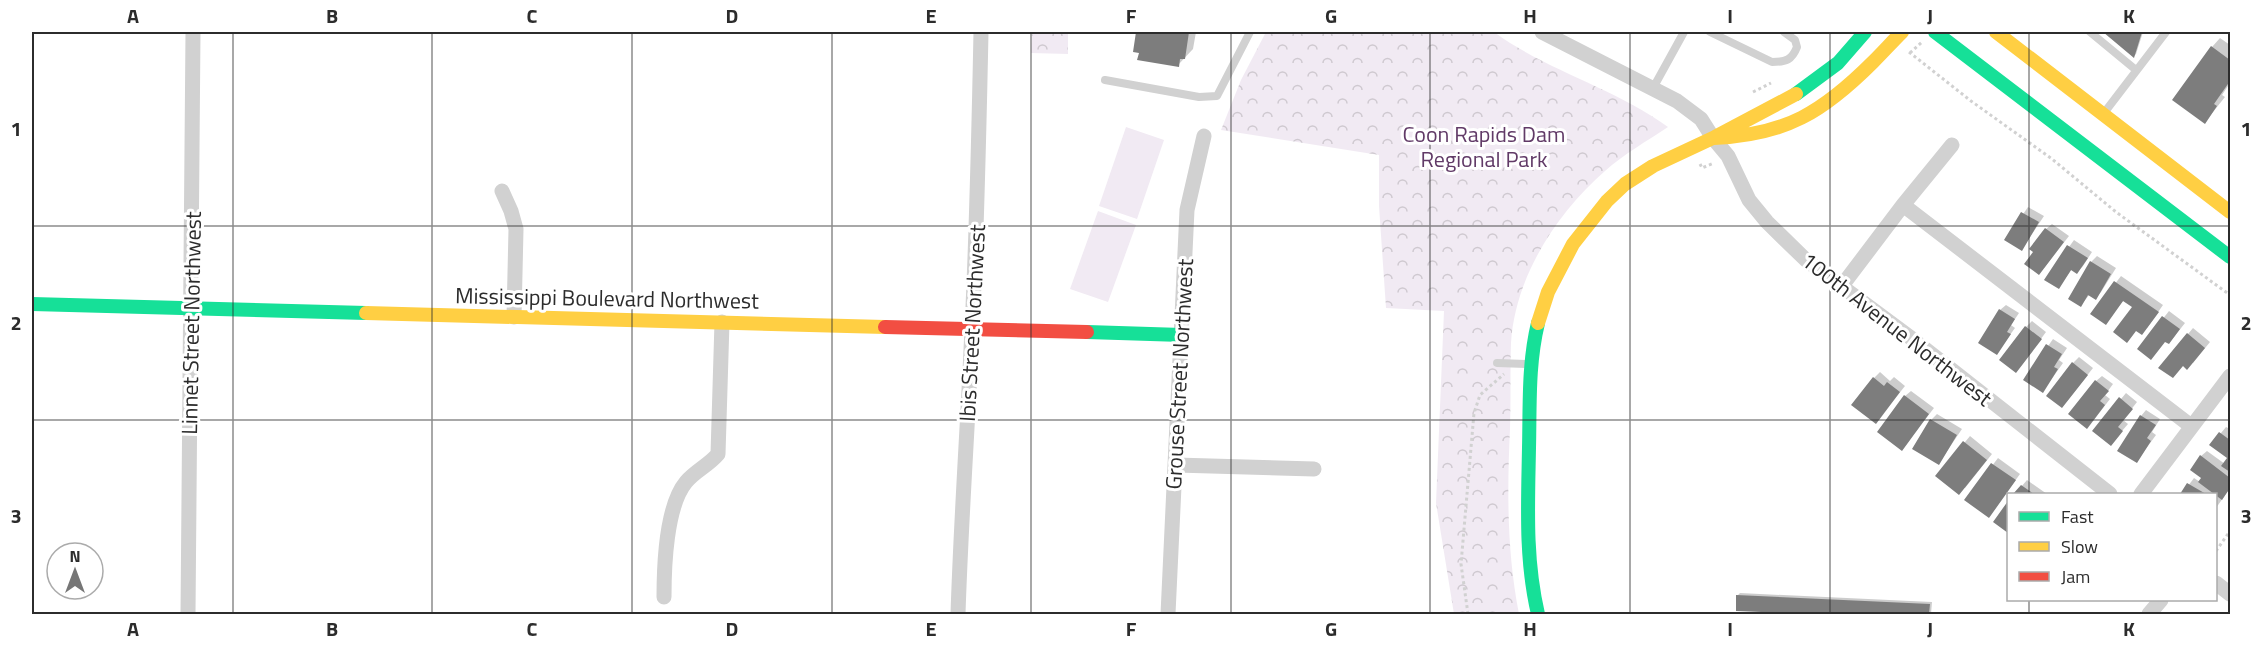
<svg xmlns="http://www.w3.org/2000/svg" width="2262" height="646" font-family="'Titillium Web',sans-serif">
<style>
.grass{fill:#f1eaf3}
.forest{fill:url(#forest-crowns)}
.shadow{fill:#0003}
.building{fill:#7d7d7d}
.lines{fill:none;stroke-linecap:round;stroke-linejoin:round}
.path{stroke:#d1d1d1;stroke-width:3;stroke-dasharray:3 3;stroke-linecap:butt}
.lane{stroke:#d1d1d1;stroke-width:8}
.street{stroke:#d1d1d1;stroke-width:15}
.fast{stroke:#16e098;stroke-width:14}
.slow{stroke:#ffcf43;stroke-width:14}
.jam{stroke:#f24e42;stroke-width:14}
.grid{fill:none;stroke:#2c2c2c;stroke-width:1.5;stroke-opacity:0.55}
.labels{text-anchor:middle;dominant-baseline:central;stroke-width:6;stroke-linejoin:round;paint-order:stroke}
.park-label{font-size:22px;fill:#613a67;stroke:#fff}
.street-label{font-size:22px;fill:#2c2c2c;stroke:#fff}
.neatline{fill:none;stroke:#2c2c2c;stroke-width:2}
.grid-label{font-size:20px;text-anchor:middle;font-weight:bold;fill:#2c2c2c}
</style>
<defs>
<pattern id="forest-crowns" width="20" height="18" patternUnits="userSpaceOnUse" patternTransform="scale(1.5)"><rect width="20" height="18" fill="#f1eaf3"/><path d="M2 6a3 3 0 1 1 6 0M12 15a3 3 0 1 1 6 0" fill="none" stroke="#cfc9d0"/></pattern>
</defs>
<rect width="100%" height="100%" fill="#fff"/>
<path class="grass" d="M1126,127L1164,140L1137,219L1099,206Z
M1098,211L1136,225L1108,302L1070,289Z"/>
<path class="forest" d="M1032,32H1068V54L1031,53Z
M1266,32H1494C1547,71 1615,88 1668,127C1647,141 1624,154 1605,171C1556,214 1515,277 1511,343C1510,371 1511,400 1510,429C1507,492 1507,553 1519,614H1454L1436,503L1444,311L1386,308L1379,206V155L1221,130L1241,80Z"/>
<path class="shadow" d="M1138,32H1196L1193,49L1178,65L1135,51Z
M2105,32H2143L2136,54L2134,56Z
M2220,38L2230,45V83L2222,95L2225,97L2205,122L2212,47Z
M2028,207L2044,216L2022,249L2006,239Z
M2052,224L2069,236L2044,268L2046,229Z
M2074,240L2092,252L2083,266L2077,272L2072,269L2059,287L2046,279Z
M2097,256L2116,268L2101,292L2096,298L2090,294L2081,305L2091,262Z
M2121,276L2163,305L2147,328L2134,307L2124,300L2105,323L2092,314Z
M2006,305L2019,313L2011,325L2015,328L1997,353L2000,310Z
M2169,311L2185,323L2174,337L2169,342L2166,340L2151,358L2139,349Z
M2032,321L2046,332L2021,366L2026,327Z
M2193,328L2210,342L2193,363L2188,334Z
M2053,339L2067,348L2059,360L2063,363L2043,391L2025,379Z
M2079,357L2093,368L2067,401L2073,363Z
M1880,372L1890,381L1894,377L1905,386L1881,416L1874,378Z
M2102,376L2113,384L2105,395L2110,399L2093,421L2096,381Z
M1911,391L1934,408L1907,443L1905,396Z
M2126,393L2137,402L2123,420L2128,424L2116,438L2121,399Z
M2146,410L2160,419L2152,432L2156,435L2137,461L2141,416Z
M1937,414L1962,429L1939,463L1914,449L1931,420Z
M2226,427L2230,429V488L2216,508V494H2182L2194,478L2200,482L2203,478L2201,456L2207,451L2225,464L2229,458L2211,445Z
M1970,436L1992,454L1965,488L1937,476Z
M1998,458L2020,474L1994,510L1966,500Z
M2027,480L2047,494H2015Z
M1740,593L1932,602L1931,614H1853L1737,610V596Z"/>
<path class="building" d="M1136,32H1189L1185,59H1180L1179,67L1137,60L1139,53L1133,52Z
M2103,32H2142L2134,58Z
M2211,46L2230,60V81L2214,104L2217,106L2205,124L2172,100Z
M2021,212L2039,222L2022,251L2004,240Z
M2045,228L2064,242L2039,275L2024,264L2033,252L2029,249Z
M2067,245L2088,258L2077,274L2071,270L2059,289L2044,280Z
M2090,261L2111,274L2096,300L2088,295L2081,307L2068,299Z
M2114,281L2159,312L2142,335L2136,331L2127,343L2113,332L2132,307L2123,301L2106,325L2090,314Z
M1999,309L2015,319L2007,332L2011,334L1997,355L1978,343Z
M2162,316L2180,329L2169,344L2165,342L2151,360L2137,349Z
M2025,326L2042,339L2016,373L1999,360Z
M2187,333L2205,348L2187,370L2183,366L2173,378L2158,368Z
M2046,344L2062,354L2054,367L2058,369L2043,393L2023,380Z
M2072,362L2088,375L2062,408L2046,396Z
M1873,377L1884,386L1887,382L1900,392L1876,424L1851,405Z
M2095,380L2109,391L2100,401L2105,405L2087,429L2068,414Z
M1904,395L1929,414L1902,451L1877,432Z
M2119,397L2133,409L2118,427L2123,431L2111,446L2092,431Z
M2140,415L2156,425L2147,438L2151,441L2137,463L2117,451Z
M1930,419L1957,435L1939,465L1912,449Z
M2219,432L2230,440V472L2221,466L2227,458L2209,445Z
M1963,441L1987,460L1959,495L1935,476Z
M2200,455L2230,478V488L2222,500L2198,482L2201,478L2190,470Z
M1991,463L2016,480L1989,518L1964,500Z
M2187,483L2206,494H2180Z
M2021,485L2034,494H2013Z
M2008,501V533L1993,522Z
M1736,595L1930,604L1929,614H1816L1736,611Z"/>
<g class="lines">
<path class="path" d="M1909,52L1971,101L2052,159L2116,212L2230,295
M1910,53L1922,42
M1753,92L1771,83
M1700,164L1702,168L1714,163
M2216,551L2230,531
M1468,614L1461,564L1474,413L1480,395L1504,374"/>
<path class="lane" d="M1710,32L1772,62C1786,62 1792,60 1797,47L1795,40L1784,32
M2090,32L2136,70
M1105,80L1199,97L1217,96L1250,32
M1652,90L1684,32
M2104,113L2166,32
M1497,363L1530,364"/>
<path class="street" d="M1542,32L1677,101L1701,119L1713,138L1728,156L1749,200L1767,222L1806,260L1911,338L2110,494
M1952,145L1903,205L2191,426
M502,191L511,211L516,229L514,317
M1841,287L1903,205
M1176,465L1314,469
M2141,494L2230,376
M2216,583L2230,594
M664,597C664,567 666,506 686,482C695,471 709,465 718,454L722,322
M188,614L193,32
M958,614C961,519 968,423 972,328C977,229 979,130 981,32
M1168,614L1187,210L1204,136
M2149,614L2161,600"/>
<path class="fast" d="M1935,32L2230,257
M1796,94L1838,63L1865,32
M32,304L366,313
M1538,323C1528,364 1530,406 1529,448C1528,504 1525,559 1538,614
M1087,332L1182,335"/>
<path class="slow" d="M1996,32L2230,212
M1714,138C1786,135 1823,112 1873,62C1883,52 1892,42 1902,32
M366,313L885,327
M1538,323L1548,292L1573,244L1607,201L1625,184L1653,166L1715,137L1796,94"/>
<path class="jam" d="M885,327L1087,332"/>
</g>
<path class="grid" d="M233,32V614M432,32V614M632,32V614M832,32V614M1031,32V614M1231,32V614M1430,32V614M1630,32V614M1830,32V614M2029,32V494M32,226H2230M32,420H2230M2029,600V614"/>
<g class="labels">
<g class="park-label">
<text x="1484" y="134">Coon Rapids Dam<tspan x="1484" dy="25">Regional Park</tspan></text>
</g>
<g class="street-label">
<text transform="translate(607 298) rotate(1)">Mississippi Boulevard Northwest</text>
<text transform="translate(191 323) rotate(-89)">Linnet Street Northwest</text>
<text transform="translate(972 323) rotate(-87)">Ibis Street Northwest</text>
<text transform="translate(1897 329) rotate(38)">100th Avenue Northwest</text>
<text transform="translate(1179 374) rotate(-87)">Grouse Street Northwest</text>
</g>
</g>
<rect width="2262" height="646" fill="none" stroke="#ffffff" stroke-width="66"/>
<rect x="2007" y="493" width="210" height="108" fill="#ffffff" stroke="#ababab" stroke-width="1.5"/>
<rect x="2019" y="512" width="30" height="9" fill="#16e098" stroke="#ababab" stroke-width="1.5"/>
<text x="2061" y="523" font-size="18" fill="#2c2c2c">Fast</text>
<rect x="2019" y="542" width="30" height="9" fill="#ffcf43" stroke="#ababab" stroke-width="1.5"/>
<text x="2061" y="553" font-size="18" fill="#2c2c2c">Slow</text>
<rect x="2019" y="572" width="30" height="9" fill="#f24e42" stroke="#ababab" stroke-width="1.5"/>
<text x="2061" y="583" font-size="18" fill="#2c2c2c">Jam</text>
<g transform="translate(75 571)"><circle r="28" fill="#ffffff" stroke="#ababab" stroke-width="1.5"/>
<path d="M0-4.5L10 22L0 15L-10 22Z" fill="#767676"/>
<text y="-9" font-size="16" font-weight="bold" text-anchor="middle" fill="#2c2c2c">N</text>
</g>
<rect x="33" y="33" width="2196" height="580" class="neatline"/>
<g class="grid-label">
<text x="133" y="23">A</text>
<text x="332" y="23">B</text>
<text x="532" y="23">C</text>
<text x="732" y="23">D</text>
<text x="931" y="23">E</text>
<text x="1131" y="23">F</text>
<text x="1331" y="23">G</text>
<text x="1530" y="23">H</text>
<text x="1730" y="23">I</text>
<text x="1930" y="23">J</text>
<text x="2129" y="23">K</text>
<text x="16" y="136">1</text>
<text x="2246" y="136">1</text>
<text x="16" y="330">2</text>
<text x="2246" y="330">2</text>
<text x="16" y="523">3</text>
<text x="2246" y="523">3</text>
<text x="133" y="636">A</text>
<text x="332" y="636">B</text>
<text x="532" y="636">C</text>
<text x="732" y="636">D</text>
<text x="931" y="636">E</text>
<text x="1131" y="636">F</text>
<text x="1331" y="636">G</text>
<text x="1530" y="636">H</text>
<text x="1730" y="636">I</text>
<text x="1930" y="636">J</text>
<text x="2129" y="636">K</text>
</g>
</svg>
